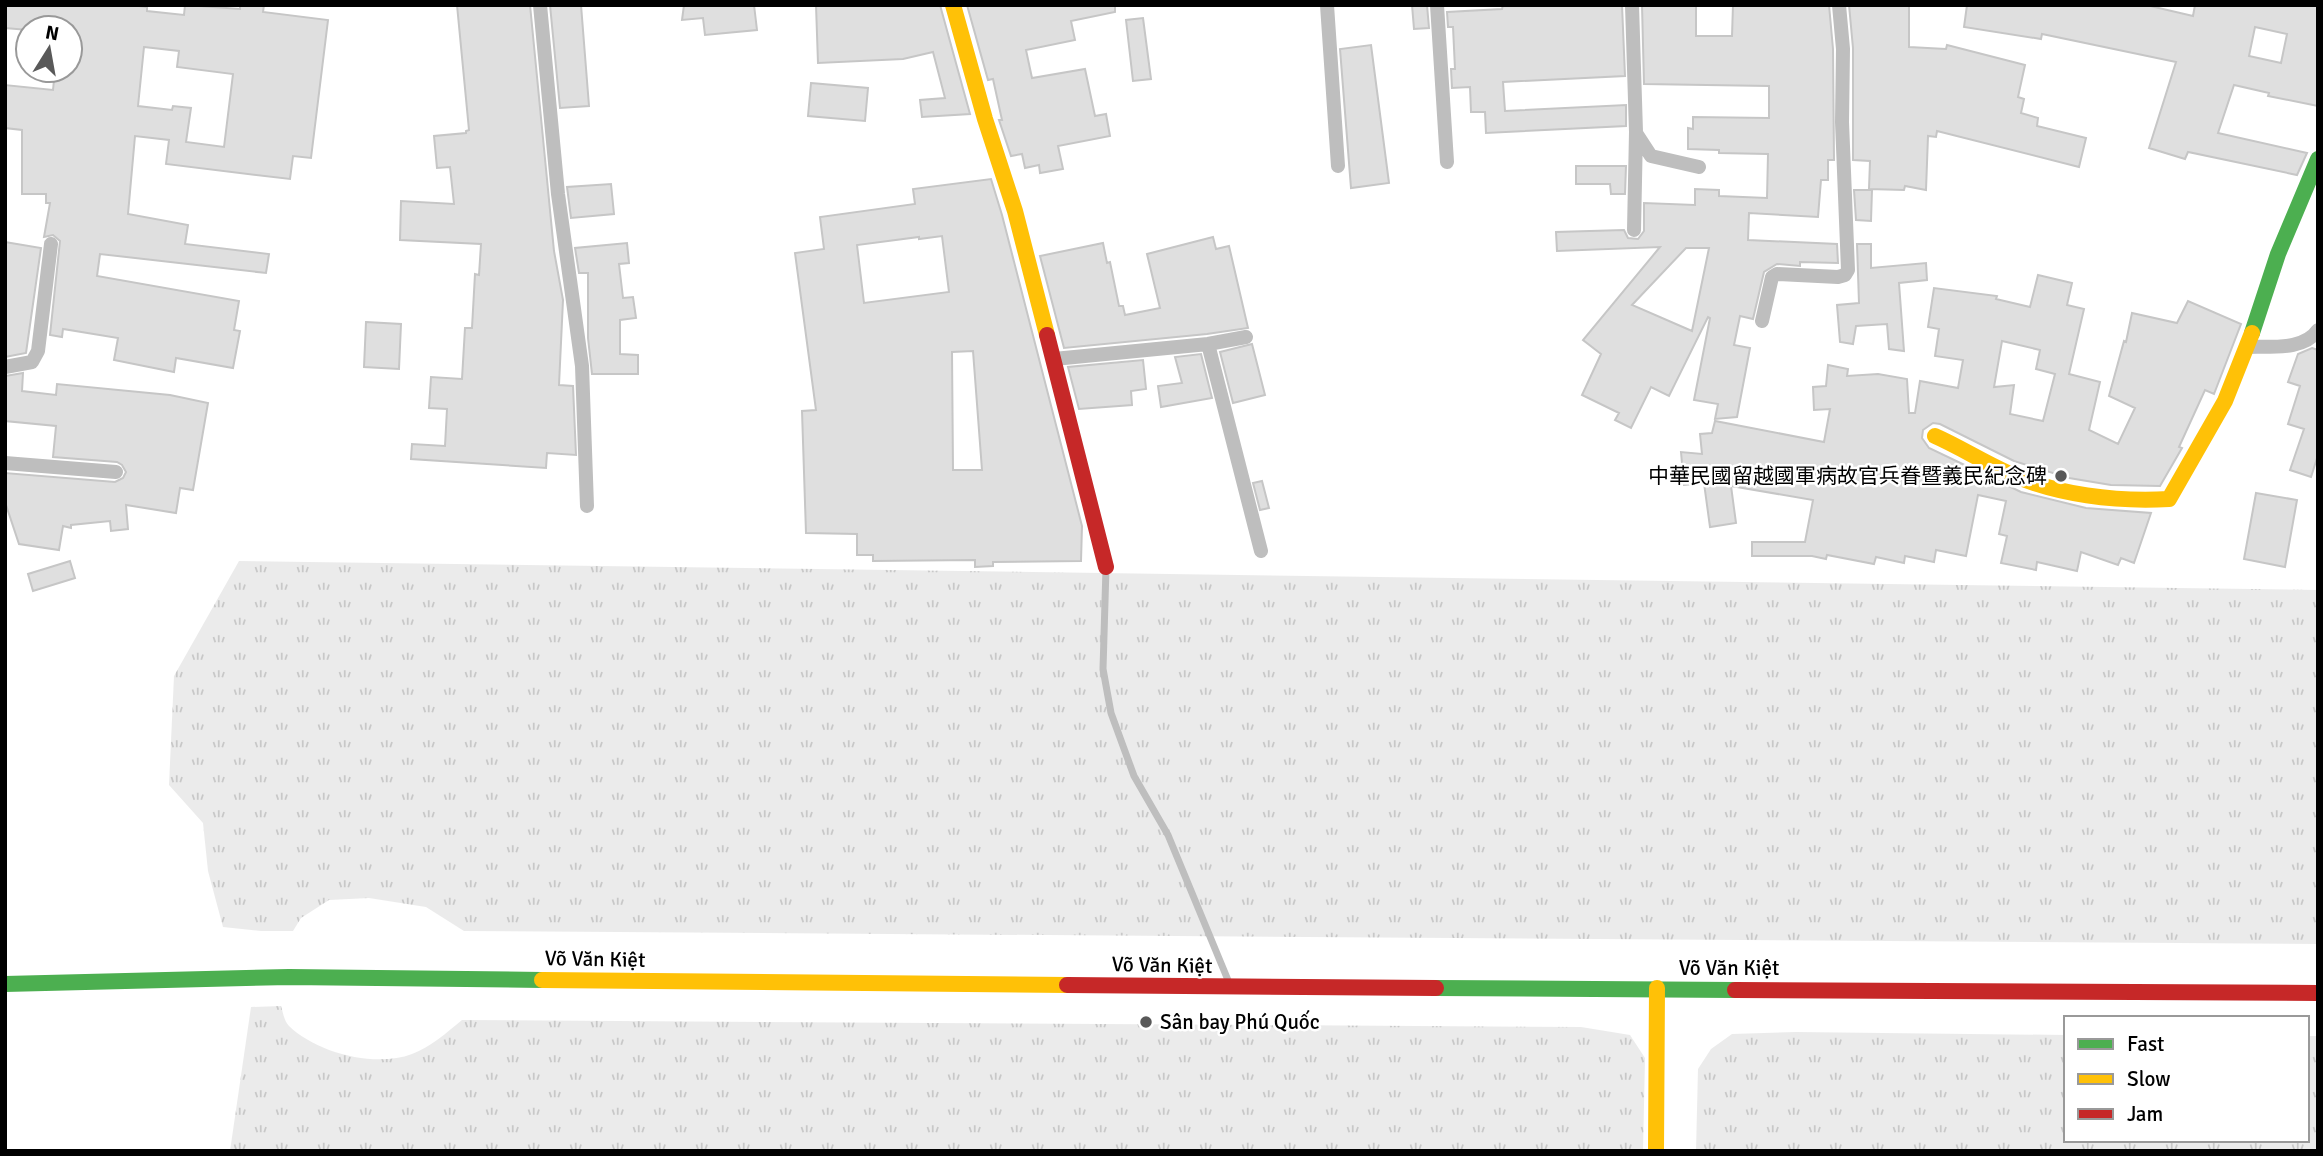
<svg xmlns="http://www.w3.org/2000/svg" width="2323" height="1156" font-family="Signika,'Noto Sans SC',sans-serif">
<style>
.grass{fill:url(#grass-tufts)}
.building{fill:#dfdfdf;stroke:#c6c6c6;stroke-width:2;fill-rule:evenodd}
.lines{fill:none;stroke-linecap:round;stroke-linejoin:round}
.lane{stroke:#bebebe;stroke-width:7}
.street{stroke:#bebebe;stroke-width:14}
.fast{stroke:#4caf50;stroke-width:16}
.slow{stroke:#ffc107;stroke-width:16}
.jam{stroke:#c62828;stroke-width:16}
.poi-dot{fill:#595959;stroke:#fff;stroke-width:2.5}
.labels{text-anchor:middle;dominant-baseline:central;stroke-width:5;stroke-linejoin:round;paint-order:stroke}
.poi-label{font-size:21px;fill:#000;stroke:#fff;text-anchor:end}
.street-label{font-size:21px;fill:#000;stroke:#fff}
</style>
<defs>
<pattern id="grass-tufts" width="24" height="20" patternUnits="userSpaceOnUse" patternTransform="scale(1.75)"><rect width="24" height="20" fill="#ebebeb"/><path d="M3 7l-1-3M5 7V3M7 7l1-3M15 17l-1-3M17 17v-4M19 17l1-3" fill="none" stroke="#c8c8c8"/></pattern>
</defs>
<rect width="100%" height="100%" fill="#fff"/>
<path class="grass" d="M239,561L2318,590V944L464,931L426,907L369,898L329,900L301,918L293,931H261L223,927L208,871L203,823L169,785L174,676Z
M281,1006C283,1012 284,1021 289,1026C317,1053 375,1068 412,1054C431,1047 446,1033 462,1020L1581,1027L1630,1035L1645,1058L1643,1151H230L251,1007Z
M1796,1032L2066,1035V1140H2307V1036H2318V1151H1696L1698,1069L1711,1049L1732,1034Z"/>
<path class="building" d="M5,5H131L147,7V11L184,15L185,5L240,9V5H264L263,12L328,20L311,158L293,156L290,179L166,164L169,140L135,136L128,214L188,225L185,244L269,254L266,273L100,254L97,276L239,301L234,330L240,331L233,368L176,358L174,372L114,360L118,338L63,329L62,337L50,335L60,241L53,235L44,237L50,203H46V194H22V130L5,128V85L53,90L55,70H70V28H28V30L5,28ZM144,47L179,51L177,67L233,74L224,147L186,142L191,108L173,106L172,110L138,106Z
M457,5H530L554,251L563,300L559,385L573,386L576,455L547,453L546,468L411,459L412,444L445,446L447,409L429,408L431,377L462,379L465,328H472L475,274L479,275L481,244L400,240L401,201L454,204L450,167L437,168L434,136L466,133V131L469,130Z
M550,5H581L589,106L560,108Z
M684,5H754L757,30L705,35L703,18L682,20Z
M816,5H940L970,114L922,117L920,100L945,98L933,52L903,59L818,63Z
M967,5H1115V12L1071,21L1075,40L1026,50L1032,78L1085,69L1095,116L1106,114L1110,136L1058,146L1063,169L1040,173L1039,165L1025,168L1022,154L1011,156L999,120H1002L993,79L988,80Z
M1412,5H1427L1429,28L1414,29Z
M1503,5H1622L1625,76L1503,82L1505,111L1626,105V126L1486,133L1485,112H1471L1470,87L1452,88L1451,69H1455L1453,27H1448L1447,12L1502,9Z
M1642,5H1696V36H1732L1733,5H1829L1833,49L1834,160H1828V180H1821L1818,217L1749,213L1748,240L1837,244L1838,263L1800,262V266L1777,264L1764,272L1753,319L1740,316L1734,345L1750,348L1737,417L1715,419L1718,404L1694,400L1710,318L1708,317L1669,396L1651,387L1631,428L1615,420L1619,413L1582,395L1601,354L1583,340L1660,247L1557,251L1556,232L1624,230L1628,238L1638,239L1644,231V203L1695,205V189L1719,190V196L1767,198L1768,154L1719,153V150L1688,149V128L1693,129V117L1769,118V86L1644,84ZM1686,248H1709L1692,331L1632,305Z
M1849,5H1909V47L1946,49L1947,45L2025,65L2018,97L2024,99L2021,113L2038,118L2037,126L2086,138L2079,167L1937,131L1936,137L1928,136L1926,190L1905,186L1904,190L1869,189L1870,161L1853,160V48Z
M1967,5H2146L2193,16L2195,5H2318V106L2268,96L2269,93L2234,85L2218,133L2307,153L2297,175L2188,152L2185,159L2149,148L2176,62L2042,34L2041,39L1964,27ZM2255,27L2287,34L2281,63L2249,56Z
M1143,18L1151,79L1133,81L1126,20Z
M1371,45L1389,183L1351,188L1340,49Z
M811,83L868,88L865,121L808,116Z
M1576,166H1626L1625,194H1611L1610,184H1576Z
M991,179L1002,215L1082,526L1081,561L993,562V566L975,567V560L873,561V555H857V534L806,533L802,411L816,410L795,253L824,249L820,217L915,204L913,189ZM942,236L949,292L864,303L857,245L919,237V239ZM973,351L982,470H953L952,352Z
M611,184L614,214L571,218L567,187Z
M1854,190H1872L1871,221L1856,220Z
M1213,237L1216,249L1229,246L1248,328L1207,334L1064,348L1040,256L1103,243L1107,263L1110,262L1119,306H1123L1125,315L1160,308L1147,254Z
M5,242L41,248L26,353L5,357Z
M627,243L629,263L619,264L623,298L633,297L636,318L620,320V354L638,355V374H592L588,338V273H579L575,248Z
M1857,244H1871V268L1926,263L1927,280L1899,283L1904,351L1889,349L1887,324L1856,326L1853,344L1840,342L1837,305L1859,303Z
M2038,275L2072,283L2067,305L2084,309L2069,374L2100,382L2089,430L2118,444L2135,408L2109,396L2124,341L2126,342L2132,313L2177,323L2188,301L2241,324L2214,394L2205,390L2179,447L2182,448L2160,486L2111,485L2069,478L2014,461L1940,424L1933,423L1923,430L1922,438L1929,448L2021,492L2086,508L2151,513L2134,563L2121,558L2118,565L2081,552L2077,571L2037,562L2036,570L2001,563L2007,536L1999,534L2006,501L1978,495L1966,556L1936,550L1934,562L1905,556L1904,563L1876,557L1874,564L1827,555L1826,559L1812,556H1752V542H1805L1813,500L1731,486L1736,523L1710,527L1704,483L1684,485L1681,452L1702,454L1700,434L1712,433L1715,421L1824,442L1830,409L1814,410L1813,387L1826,386L1828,365L1848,369L1847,376L1878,374L1907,379L1909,413H1915L1920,381L1958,388L1963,360L1935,356L1939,329L1928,327L1934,288L1997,296L1996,299L2030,307ZM2002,341L2040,350L2036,369L2055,374L2043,421L2010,414L2014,385L1994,387Z
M366,322L401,324L399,369L364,367Z
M1252,344L1265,395L1233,403L1220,352Z
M2312,348L2318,350V455L2311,477L2290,470L2304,429L2288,424L2300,386L2288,382L2298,354Z
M1201,354L1212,398L1161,407L1158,386L1182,383L1175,357Z
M1143,360L1146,389L1131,391L1132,405L1079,409L1068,367Z
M23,373L22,391L56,395L57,384L170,395L208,403L193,490L180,488L176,513L126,505L128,529L111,531L110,521L71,525V528L63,526L59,550L19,544L5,502V473L115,482L123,478L126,472L122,465L117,462L53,457L56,426L5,421V376Z
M1262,481L1269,508L1260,510L1253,483Z
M2256,493L2297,500L2285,567L2244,559Z
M70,561L75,578L33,591L28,574Z"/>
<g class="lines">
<path class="lane" d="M1106,568L1103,669L1111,713L1134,776L1168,835L1230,985"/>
<path class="street" d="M540,5L558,194L582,366L587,506
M1327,5L1338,166
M1437,5L1447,162
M1632,5L1636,132L1634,230
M1636,133L1651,156L1699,167
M1762,321L1772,277L1777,274L1838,277L1845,275L1848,270L1842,122L1843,49L1839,5
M1208,344L1261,551
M2247,347C2270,346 2304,351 2318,330
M1054,359L1208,344L1246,337
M5,367L32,362L38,351L51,244
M5,463L116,472"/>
<path class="fast" d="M2252,333L2278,254L2318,159
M5,984L289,977L542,980
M1436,988L1735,990"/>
<path class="slow" d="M953,5L985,119L1015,211L1047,335
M1935,436C1960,447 1983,462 2008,473C2057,495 2116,502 2169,499L2225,401L2252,333
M542,980L1067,985
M1656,1151L1657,988"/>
<path class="jam" d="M1047,335L1106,567
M1067,985L1436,988
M1735,990L2318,993"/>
</g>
<g class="poi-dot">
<circle cx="2061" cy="476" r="7"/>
<circle cx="1146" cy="1022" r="7"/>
</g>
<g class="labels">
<g class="poi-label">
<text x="2047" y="476">中華民國留越國軍病故官兵眷暨義民紀念碑</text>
<text x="1160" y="1022" text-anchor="start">Sân bay Phú Quốc</text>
</g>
<g class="street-label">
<text transform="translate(595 959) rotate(1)">Võ Văn Kiệt</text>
<text transform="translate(1162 965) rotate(1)">Võ Văn Kiệt</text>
<text x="1729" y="968">Võ Văn Kiệt</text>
</g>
</g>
<rect width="2323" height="1156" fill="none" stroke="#000000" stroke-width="14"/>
<rect x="2064" y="1016" width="245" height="126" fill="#ffffff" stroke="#999999" stroke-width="2"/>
<rect x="2078" y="1039" width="35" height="10" fill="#4caf50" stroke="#999999" stroke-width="2"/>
<text x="2127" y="1051" font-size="21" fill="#000000">Fast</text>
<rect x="2078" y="1074" width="35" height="10" fill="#ffc107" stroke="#999999" stroke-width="2"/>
<text x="2127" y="1086" font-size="21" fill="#000000">Slow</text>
<rect x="2078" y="1109" width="35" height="10" fill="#c62828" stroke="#999999" stroke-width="2"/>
<text x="2127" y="1121" font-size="21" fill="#000000">Jam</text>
<g transform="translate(49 49) rotate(11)"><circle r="33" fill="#ffffff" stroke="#999999" stroke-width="2"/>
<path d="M0-5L12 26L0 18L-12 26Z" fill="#595959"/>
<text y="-10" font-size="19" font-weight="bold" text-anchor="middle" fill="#000000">N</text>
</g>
</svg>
